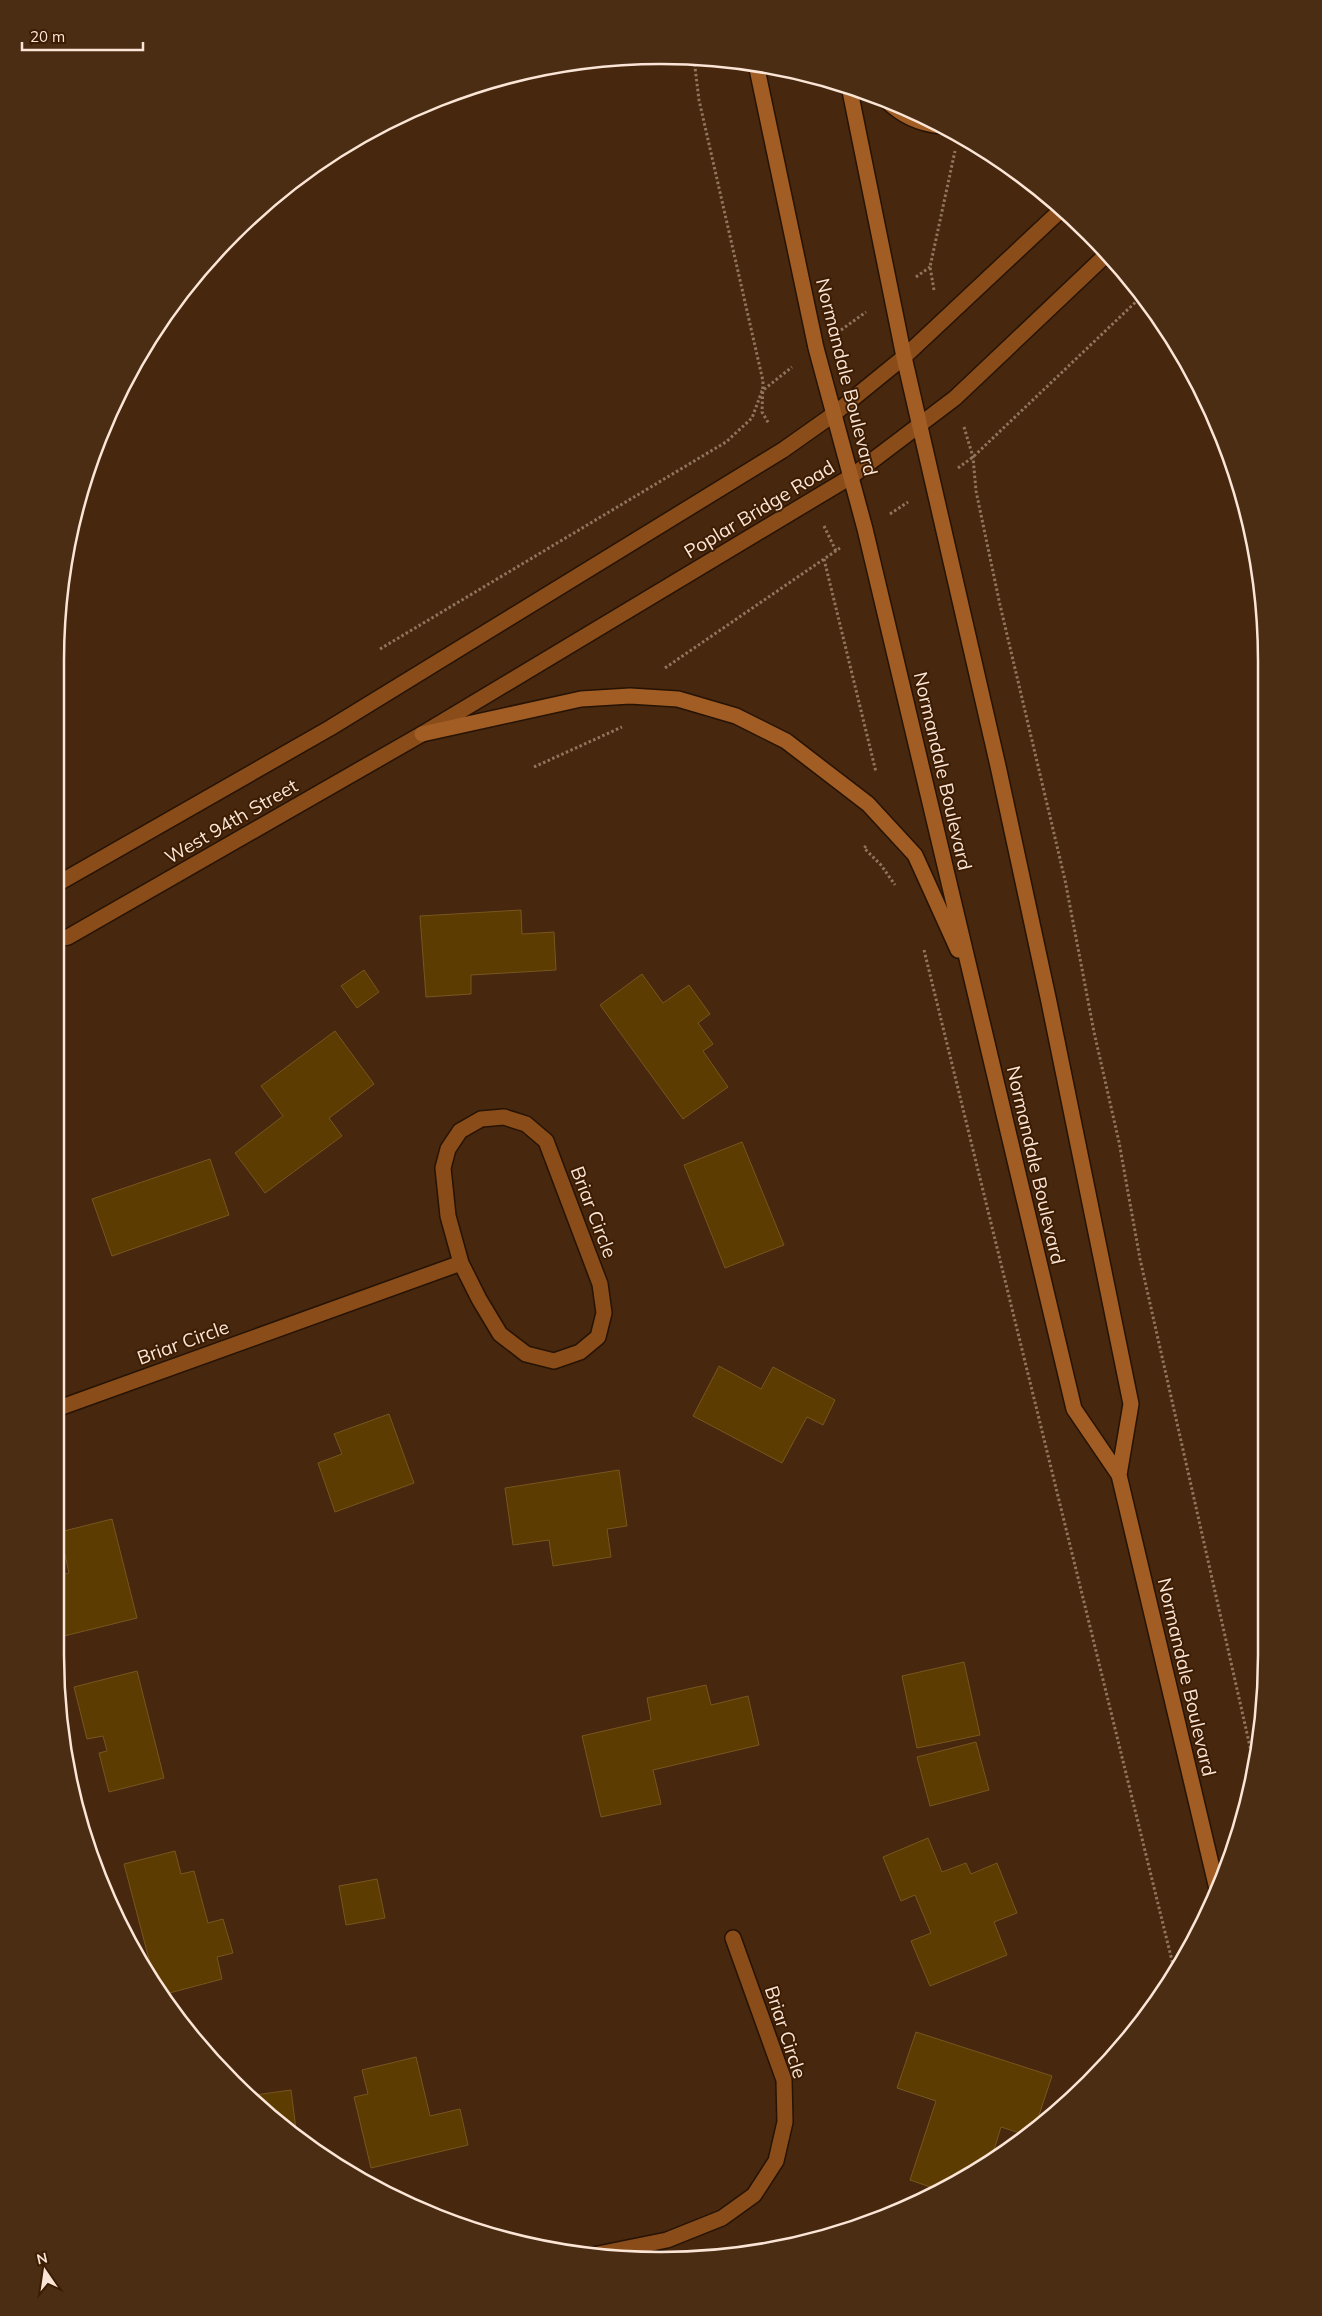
<svg xmlns="http://www.w3.org/2000/svg" width="1322" height="2316" font-family="Mulish,sans-serif">
<style>
.building{fill:#5c3c00;stroke:#775620}
.lines{fill:none;stroke-linecap:round;stroke-linejoin:round}
.minor-casing{stroke:#261304;stroke-width:18}
.tertiary-casing{stroke:#261304;stroke-width:18}
.secondary-casing{stroke:#261304;stroke-width:18}
.path{stroke:#90755f;stroke-width:3;stroke-dasharray:2.5 2.5;stroke-linecap:butt}
.minor{stroke:#8a4d1a;stroke-width:15}
.tertiary{stroke:#8a4d1a;stroke-width:15}
.secondary{stroke:#a15d24;stroke-width:15}
.labels{text-anchor:middle;dominant-baseline:central;stroke-width:4;stroke-linejoin:round;paint-order:stroke}
.street-label{font-size:19px;fill:#fbe5d6;stroke:#3c1d03}
.rim{fill:none;stroke:#fbe5d6;stroke-width:2.5}
</style>
<rect width="100%" height="100%" fill="#47270d"/>
<path class="building" d="M521,910L522,934L554,932L556,970L471,975V994L426,997L420,916Z
M364,970L379,992L357,1008L341,986Z
M642,974L663,1003L689,985L710,1014L698,1023L713,1044L703,1051L728,1087L683,1119L600,1005Z
M335,1031L374,1084L329,1118L342,1136L265,1193L235,1153L283,1116L261,1086Z
M742,1142L784,1245L725,1268L684,1165Z
M210,1159L229,1215L112,1256L92,1199Z
M719,1366L761,1389L773,1367L835,1400L823,1425L807,1417L782,1463L693,1416Z
M389,1414L414,1483L335,1512L318,1463L342,1454L334,1434Z
M619,1470L627,1526L607,1529L611,1557L553,1566L549,1540L513,1545L505,1488Z
M112,1519L137,1618L60,1637V1575L69,1573L60,1532Z
M964,1662L980,1735L917,1748L902,1676Z
M137,1671L164,1778L109,1792L99,1753L107,1751L103,1736L87,1739L74,1687Z
M706,1685L711,1705L748,1696L759,1745L653,1770L661,1804L601,1817L582,1736L651,1720L647,1698Z
M976,1742L989,1790L930,1806L917,1757Z
M928,1838L942,1872L966,1863L971,1874L997,1863L1017,1913L994,1922L1007,1955L930,1986L911,1941L931,1933L915,1895L901,1901L883,1857Z
M175,1851L181,1874L194,1871L208,1923L223,1919L233,1953L217,1957L222,1979L162,1995L156,1986L124,1864Z
M377,1879L385,1918L346,1925L339,1886Z
M916,2032L1052,2076L1034,2130L1026,2135L1001,2127L994,2150L1002,2153L964,2180L942,2191L910,2180L936,2101L897,2088Z
M416,2057L430,2116L460,2109L468,2145L371,2168L354,2097L368,2094L362,2070Z
M291,2090L297,2137L248,2096Z"/>
<g class="lines">
<defs>
<path id="minor" d="M504,1117L526,1124L546,1141L600,1284L604,1313L598,1337L580,1352L554,1361L526,1354L500,1334L479,1299L461,1263L448,1216L443,1168L448,1149L460,1131L481,1119Z
M59,1408L461,1263
M588,2256L667,2240L722,2218L754,2195L776,2161L785,2122L784,2080L733,1938"/>
<path id="tertiary" d="M57,884L330,728L783,450L834,414L904,357L1061,210
M57,939L68,937L422,734L852,476L955,398L1107,254"/>
<path id="secondary" d="M756,64L816,348L865,529L1074,1409L1119,1475L1217,1889
M849,86L904,357L998,766L1049,1002L1131,1404L1119,1475
M887,101C902,116 920,124 941,126
M422,734L581,699L630,696L678,699L736,716L786,741L868,804L915,855L958,950"/>
</defs>
<use href="#minor" class="minor-casing"/>
<use href="#tertiary" class="tertiary-casing"/>
<use href="#secondary" class="secondary-casing"/>
<path class="path" d="M694,59L699,100L763,381L762,412L769,424
M916,277L930,267
M934,290L930,267L955,151
M841,330L866,312
M964,427L973,457L976,491L1000,605L1065,880L1094,1032L1119,1142L1140,1259L1253,1760
M958,468L973,457L1142,296
M890,514L908,502
M824,526L836,551
M824,559L876,772
M380,649L726,442L752,418L762,391L792,367
M665,668L840,548
M534,767L622,727
M866,846L864,848L881,865L895,885
M924,950L1175,1973"/>
<use href="#minor" class="minor"/>
<use href="#tertiary" class="tertiary"/>
<use href="#secondary" class="secondary"/>
</g>
<g class="labels">
<g class="street-label">
<text transform="translate(847 377) rotate(76)">Normandale Boulevard</text>
<text transform="translate(759 509) rotate(-31)">Poplar Bridge Road</text>
<text transform="translate(943 771) rotate(77)">Normandale Boulevard</text>
<text transform="translate(231 821) rotate(-30)">West 94th Street</text>
<text transform="translate(1036 1165) rotate(77)">Normandale Boulevard</text>
<text transform="translate(594 1212) rotate(69)">Briar Circle</text>
<text transform="translate(183 1342) rotate(-20)">Briar Circle</text>
<text transform="translate(1187 1677) rotate(77)">Normandale Boulevard</text>
<text transform="translate(786 2032) rotate(72)">Briar Circle</text>
</g>
</g>
<path d="M0 0H1322V2316H0ZM661 64H661A597 597 0 0 1 1258 661V1655A597 597 0 0 1 661 2252H661A597 597 0 0 1 64 1655V661A597 597 0 0 1 661 64Z" fill="#4b2d14" fill-rule="evenodd"/>
<path class="rim" d="M661 64H661A597 597 0 0 1 1258 661V1655A597 597 0 0 1 661 2252H661A597 597 0 0 1 64 1655V661A597 597 0 0 1 661 64Z"/>
<g transform="translate(45 2271) rotate(347)" stroke="#3c1d03" stroke-width="4" paint-order="stroke">
<path d="M0-4L9 19L0 12L-9 19Z" fill="#fbe5d6"/>
<text y="-8" font-size="14" font-weight="bold" text-anchor="middle" fill="#fbe5d6">N</text>
</g>
<path d="M22 42v8h121v-8" fill="none" stroke="#fbe5d6" stroke-width="2.5"/>
<text x="30" y="42" font-size="15" fill="#fbe5d6" stroke="#3c1d03" stroke-width="4" paint-order="stroke">20 m</text>
</svg>
